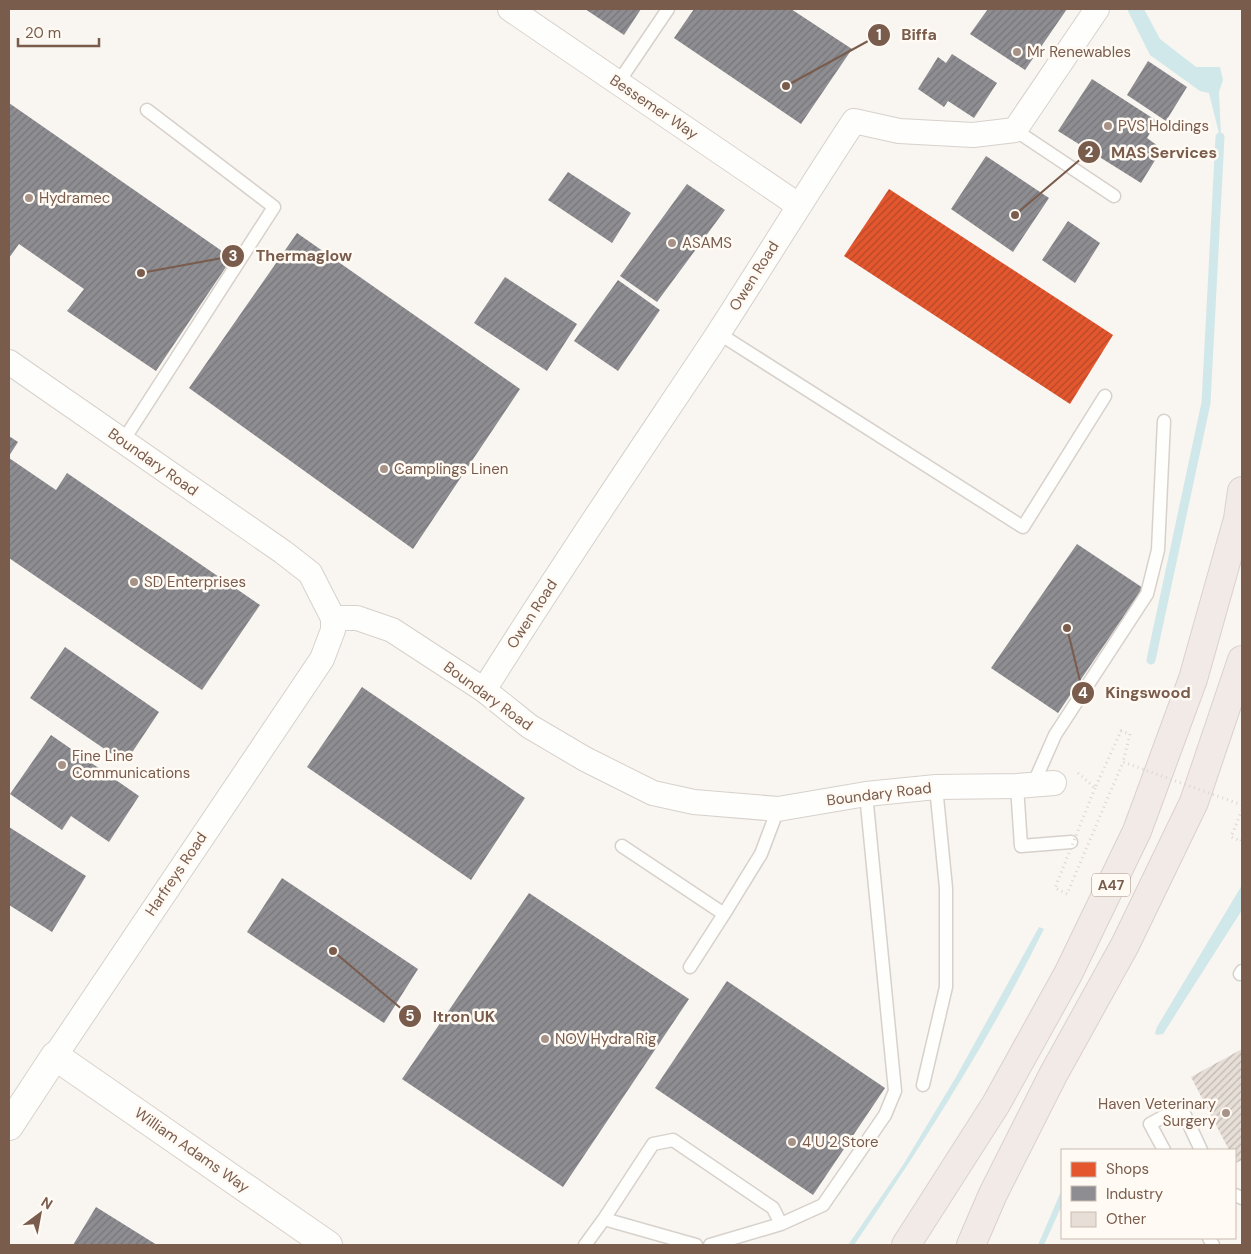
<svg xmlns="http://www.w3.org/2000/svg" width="1251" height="1254" font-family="'DM Sans',sans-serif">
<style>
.water{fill:#d0e8ea}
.shops{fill:url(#shops-hatch)}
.industry{fill:url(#industry-hatch)}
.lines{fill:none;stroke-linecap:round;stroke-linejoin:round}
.stream{stroke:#d0e8ea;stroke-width:9}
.building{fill:url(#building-hatch)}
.lane-casing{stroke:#d7d1cb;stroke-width:15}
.street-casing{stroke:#d7d1cb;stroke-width:26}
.secondary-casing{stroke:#d9d2cb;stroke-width:30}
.highway-casing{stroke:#dad1cc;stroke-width:30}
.path{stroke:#dcd5d0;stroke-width:3;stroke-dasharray:1 4;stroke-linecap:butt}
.lane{stroke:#fefefd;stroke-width:12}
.street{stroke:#fefefd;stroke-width:24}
.secondary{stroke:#fefefd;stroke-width:28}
.highway{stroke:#f2eae7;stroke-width:28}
.path-bridge{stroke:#dcd5d0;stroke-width:3;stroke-dasharray:1 4;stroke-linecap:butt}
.poi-dot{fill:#a69286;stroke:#fffaf3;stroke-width:2}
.labels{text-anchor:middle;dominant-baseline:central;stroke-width:5;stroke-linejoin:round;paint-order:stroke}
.shield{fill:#fffaf3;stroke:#a28b7f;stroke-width:1}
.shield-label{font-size:14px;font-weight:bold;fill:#7a5c4d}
.poi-label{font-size:15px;fill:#7a5c4d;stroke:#fffaf3;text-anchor:start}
.street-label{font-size:15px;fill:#7a5c4d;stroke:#fffaf3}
.leader{fill:none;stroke:#7a5c4d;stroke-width:2}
.callout-dot{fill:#7a5c4d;stroke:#fffaf3;stroke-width:2}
.mark-label{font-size:15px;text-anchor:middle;font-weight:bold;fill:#fff}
.callout-label{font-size:16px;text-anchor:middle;font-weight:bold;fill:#7a5c4d;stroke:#fffaf3;stroke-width:5;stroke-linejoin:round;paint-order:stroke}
</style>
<defs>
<pattern id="shops-hatch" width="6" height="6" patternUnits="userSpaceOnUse" patternTransform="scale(1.25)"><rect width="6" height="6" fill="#e4572e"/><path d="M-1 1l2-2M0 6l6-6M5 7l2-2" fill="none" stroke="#b44828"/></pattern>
<pattern id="industry-hatch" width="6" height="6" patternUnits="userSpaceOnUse" patternTransform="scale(1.25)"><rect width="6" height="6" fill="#8d8d92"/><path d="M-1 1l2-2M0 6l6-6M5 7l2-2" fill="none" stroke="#787679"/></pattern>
<pattern id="building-hatch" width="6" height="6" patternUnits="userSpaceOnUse" patternTransform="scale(1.25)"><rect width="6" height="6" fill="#e6ded7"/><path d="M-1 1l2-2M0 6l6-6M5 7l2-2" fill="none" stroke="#bfb7b1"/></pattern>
</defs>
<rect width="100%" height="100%" fill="#f9f5f0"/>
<path class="water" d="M1127,9H1144L1160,39L1196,67H1220L1223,80L1219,92L1221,136L1220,137L1209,93L1200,91L1150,55Z
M1242,885V910L1163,1034L1157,1035L1155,1033L1157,1027Z
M1039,927L1044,929C990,1039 923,1144 854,1245H848L903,1165L956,1077Z
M1062,1189V1205L1044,1245H1038Z"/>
<path class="shops" d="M889,189L1113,335L1070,404L844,256Z"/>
<path class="industry" d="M585,9H641L624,35Z
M694,9H791L852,49L801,124L674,38Z
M988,9H1067L1025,70L970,34Z
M952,54L997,83L974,118L948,101L944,107L918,89L938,57L946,63Z
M1148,61L1187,87L1166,121L1127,95Z
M1092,79L1157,121L1147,138L1162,149L1141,183L1058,131Z
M9,103L232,258L156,371L67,311L84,289L19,244L9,258Z
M986,156L1049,198L1013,252L951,209Z
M568,172L631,213L612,243L548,200Z
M687,184L725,210L657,302L620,276Z
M1068,221L1100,243L1075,283L1042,260Z
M297,233L520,389L413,549L189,388Z
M505,277L577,324L547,371L474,323Z
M618,280L660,310L618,371L574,341Z
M9,436L18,442L9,456Z
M9,458L56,490L67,473L260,605L202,690L9,558Z
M1077,544L1143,588L1058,713L991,668Z
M65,647L159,712L125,763L30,698Z
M362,687L525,798L471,880L307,767Z
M51,735L139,796L109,842L71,816L62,830L10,794Z
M9,827L86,876L52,932L9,905Z
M282,878L418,969L384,1023L247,932Z
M529,893L689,999L563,1187L402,1079Z
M727,981L885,1088L813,1195L655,1088Z
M96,1207L157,1245H73Z"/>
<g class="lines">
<path class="stream" d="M1151,660L1206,403L1220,137"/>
</g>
<path class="building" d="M1242,1049V1160L1236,1163L1235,1150H1229L1191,1077Z"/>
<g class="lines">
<defs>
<path id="lane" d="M618,83L668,9
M1015,130L1114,196
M718,333L1023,527L1105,396
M123,441L274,207L147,110
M1033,785L1055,735L1147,594L1158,550L1164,421
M1017,786L1021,846L1071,842
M622,846L724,914L761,854L778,809
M690,967L724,914
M1240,974L1242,971
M923,1085L946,987V888L936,787
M1164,1150L1150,1124L1181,1107L1201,1150
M1235,1195L1242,1198
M1209,1238L1213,1245
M585,1245L604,1219
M696,1245L604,1219L653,1144L673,1140L773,1208L781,1224
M710,1245L781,1224L823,1205L885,1115L895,1091L866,794"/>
<path id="street" d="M510,9L798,205
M9,362L283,552L310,573L333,618V630L322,659L55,1056
M333,618H357L392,630L484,690L529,726L585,759L653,793L694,802L778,809L866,794L936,787L1017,786L1054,783
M484,690C557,573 634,460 710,346C759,271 805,195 854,121L899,131L973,135L1015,130L1097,9"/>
<path id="secondary" d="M9,1126L55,1056L328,1245"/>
<path id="highway" d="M906,1245L996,1104L1068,974L1137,831L1193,679L1238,519L1242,491
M971,1245L993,1194L1053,1075L1125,945L1194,802L1242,660"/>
</defs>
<use href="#lane" class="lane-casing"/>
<use href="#street" class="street-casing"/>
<use href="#secondary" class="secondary-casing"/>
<use href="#highway" class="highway-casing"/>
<path class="path" d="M1078,773L1095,788L1121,731L1130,734L1123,762
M1242,810L1231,837L1241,841L1242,838"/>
<use href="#lane" class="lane"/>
<use href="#street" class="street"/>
<use href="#secondary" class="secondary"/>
<use href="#highway" class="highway"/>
<path class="path-bridge" d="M1095,788L1055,888L1067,894L1123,762L1242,805"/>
</g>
<g class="poi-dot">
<circle cx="1017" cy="52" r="5"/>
<circle cx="1108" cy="126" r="5"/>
<circle cx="29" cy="198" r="5"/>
<circle cx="672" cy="243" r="5"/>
<circle cx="384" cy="469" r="5"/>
<circle cx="134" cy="582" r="5"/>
<circle cx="62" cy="765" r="5"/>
<circle cx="545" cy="1039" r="5"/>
<circle cx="1226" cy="1113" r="5"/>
<circle cx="792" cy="1142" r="5"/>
</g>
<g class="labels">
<rect class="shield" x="1092" y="873.5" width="38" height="23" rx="4"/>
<g class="shield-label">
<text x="1111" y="885">A47</text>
</g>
<g class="poi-label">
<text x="1027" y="52">Mr Renewables</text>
<text x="1118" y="126">PVS Holdings</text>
<text x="39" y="198">Hydramec</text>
<text x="682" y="243">ASAMS</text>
<text x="394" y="469">Camplings Linen</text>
<text x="144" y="582">SD Enterprises</text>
<text x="72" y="756">Fine Line<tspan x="72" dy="17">Communications</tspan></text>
<text x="555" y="1039">NOV Hydra Rig</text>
<text x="1216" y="1104" text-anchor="end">Haven Veterinary<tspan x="1216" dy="17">Surgery</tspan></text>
<text x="802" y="1142">4 U 2 Store</text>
</g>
<g class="street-label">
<text transform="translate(654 107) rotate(34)">Bessemer Way</text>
<text transform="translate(754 276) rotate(-58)">Owen Road</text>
<text transform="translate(153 462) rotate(35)">Boundary Road</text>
<text transform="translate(532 614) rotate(-57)">Owen Road</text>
<text transform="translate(488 696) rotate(36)">Boundary Road</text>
<text transform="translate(879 794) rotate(-7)">Boundary Road</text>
<text transform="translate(176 874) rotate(-56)">Harfreys Road</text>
<text transform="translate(192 1150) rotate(35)">William Adams Way</text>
</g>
</g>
<path class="leader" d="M786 86L879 35M1015 215L1089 152M141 273L233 256M1067 628L1083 693M333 951L410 1016"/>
<g class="callout-dot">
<circle cx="786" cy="86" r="5"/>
<circle cx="1015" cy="215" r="5"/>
<circle cx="141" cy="273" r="5"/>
<circle cx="1067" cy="628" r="5"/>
<circle cx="333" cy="951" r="5"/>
<circle cx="879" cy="35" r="12"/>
<circle cx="1089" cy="152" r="12"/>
<circle cx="233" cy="256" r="12"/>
<circle cx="1083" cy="693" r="12"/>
<circle cx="410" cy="1016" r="12"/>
</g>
<g class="mark-label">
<text x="879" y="40">1</text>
<text x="1089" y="157">2</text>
<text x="233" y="261">3</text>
<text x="1083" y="698">4</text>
<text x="410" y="1021">5</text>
</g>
<g class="callout-label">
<text x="919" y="40">Biffa</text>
<text x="1164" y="158">MAS Services</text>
<text x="304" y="261">Thermaglow</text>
<text x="1148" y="698">Kingswood</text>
<text x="464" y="1022">Itron UK</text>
</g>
<rect width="1251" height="1254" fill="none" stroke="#7a5c4d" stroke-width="20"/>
<rect x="1061" y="1149" width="175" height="90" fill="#fffaf3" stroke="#cabbb1"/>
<rect x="1071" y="1162" width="25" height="15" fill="#e4572e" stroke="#cabbb1"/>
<text x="1106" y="1174" font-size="15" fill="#7a5c4d">Shops</text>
<rect x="1071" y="1186" width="25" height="15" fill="#8d8d92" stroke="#cabbb1"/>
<text x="1106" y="1199" font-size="15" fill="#7a5c4d">Industry</text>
<rect x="1071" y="1212" width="25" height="15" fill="#e6ded7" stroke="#cabbb1"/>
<text x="1106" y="1224" font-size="15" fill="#7a5c4d">Other</text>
<g transform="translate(40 1214) rotate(32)" stroke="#fffaf3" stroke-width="4" paint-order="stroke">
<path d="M0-4L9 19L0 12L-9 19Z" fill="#7a5c4d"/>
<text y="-8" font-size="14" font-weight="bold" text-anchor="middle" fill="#7a5c4d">N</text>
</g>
<path d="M18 38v8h81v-8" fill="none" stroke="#7a5c4d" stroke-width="2.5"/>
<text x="25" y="38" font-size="15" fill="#7a5c4d" stroke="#fffaf3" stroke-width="4" paint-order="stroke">20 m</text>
</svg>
